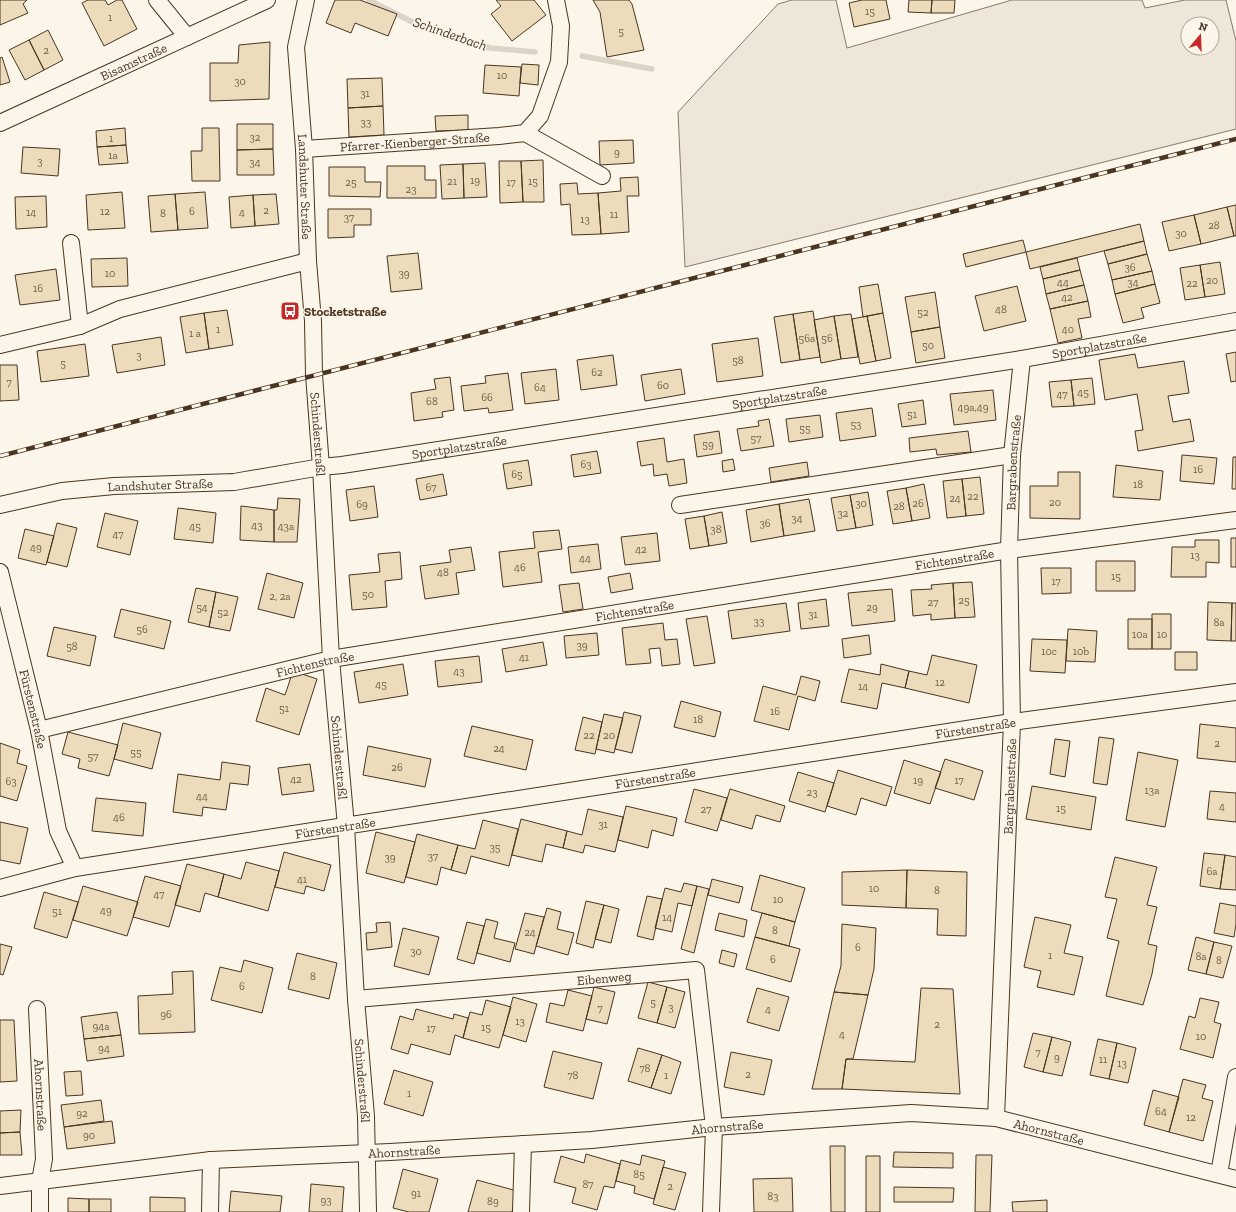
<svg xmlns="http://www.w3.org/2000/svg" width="1236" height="1212" font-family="'Zilla Slab',serif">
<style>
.green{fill:#ede6d9;stroke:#887966;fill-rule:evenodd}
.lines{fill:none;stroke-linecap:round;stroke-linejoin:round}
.stream{stroke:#dcd4c6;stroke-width:5.5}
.building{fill:#ecdcbc;stroke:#4a3520}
.minor-casing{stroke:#4a3520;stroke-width:18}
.minor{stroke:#fbf6e9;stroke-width:16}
.rail-casing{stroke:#4a3520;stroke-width:4.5}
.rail{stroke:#fbf6e9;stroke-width:3;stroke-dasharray:9;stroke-linecap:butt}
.labels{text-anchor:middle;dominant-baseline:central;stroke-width:3;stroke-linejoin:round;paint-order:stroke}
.number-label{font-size:11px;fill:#725f47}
.street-label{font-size:13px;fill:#4a3520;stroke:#fbf6e9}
.poi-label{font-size:13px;font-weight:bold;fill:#4a3520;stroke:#fbf6e9;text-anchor:start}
.water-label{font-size:14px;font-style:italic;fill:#4a3520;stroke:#fbf6e9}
</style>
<rect width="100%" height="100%" fill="#fbf6e9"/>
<path class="green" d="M792,0H836L847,48L1012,0H1142L1145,8L1185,0H1226L1236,41V129L685,267L678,112L778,4ZM1188,24H1212V48H1188Z"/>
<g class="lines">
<path class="stream" d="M369,0L424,28L490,48L535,52
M582,56L652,69"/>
</g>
<path class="building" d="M0,0H27L23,4L28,13L0,25Z
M88,0H105L108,5L117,0H122L137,29L104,46L82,3Z
M335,0H360L397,14L388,36L355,23L351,33L326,23Z
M496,0H534L546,15L512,41L491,14L501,6Z
M593,0H629L632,4L644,50L607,57L600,12Z
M862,0H886L890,19L854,27L849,3Z
M909,0H932L931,13L908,12Z
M932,0H955L954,13H931Z
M48,30L63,60L44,70L29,40Z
M29,40L44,70L25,80L9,50Z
M270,42L269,99L210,101V63H238L239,45Z
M2,57L10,82L0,85V58Z
M522,64L539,65L538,85L520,83Z
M485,65L521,67L519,96L483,93Z
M382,78L383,106L348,108L347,79Z
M383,106L384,135L349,137L348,108Z
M468,115V130L436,131L435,116Z
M237,124H273V149L237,150Z
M125,128L126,145L97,147L96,131Z
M202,128H219L220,181H192L191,151H202Z
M633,140L634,163L600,165L599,141Z
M126,145L128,163L99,165L97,147Z
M23,147L60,149L58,176L21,173Z
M273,149L274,175H237V150Z
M543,160L544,202H523L521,161Z
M499,161H521L523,202L500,203Z
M485,163L487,197L464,198L463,164Z
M463,164L464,198L442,199L440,165Z
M387,166H425V180H436V198H387Z
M329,167H365V182H381L380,197L329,196Z
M638,177L639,196H627L629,232L601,234L598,193L621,191L620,178Z
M577,183L578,194L598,193L601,234L572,235L570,204L561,205L560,184Z
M122,192L125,228L88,230L86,195Z
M205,192L208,228L178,230L175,194Z
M175,194L178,230L151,232L148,196Z
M276,194L279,224L255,226L253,195Z
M253,195L255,226L231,228L229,197Z
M46,196L47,227L16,229L15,197Z
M1236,205V236H1234L1227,207Z
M1227,207L1234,236L1201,244L1194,215Z
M328,209H371V225H354V237L328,238Z
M1194,215L1201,244L1169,251L1162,222Z
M1140,224L1144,241L1030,269L1026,252Z
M1023,240L1026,252L966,267L963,254Z
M1144,241L1147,254L1108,264L1104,251Z
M418,253L422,289L391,292L387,256Z
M1147,254L1152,271L1112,280L1108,264Z
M127,258L128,286L92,287L91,259Z
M1077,258L1080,270L1043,279L1040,267Z
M1220,262L1225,294L1205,297L1200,265Z
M1200,265L1205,297L1185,300L1180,268Z
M56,269L60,300L20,305L15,275Z
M1080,270L1084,285L1046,294L1043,279Z
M1152,271L1155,284L1115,294L1112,280Z
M878,284L883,313L863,317L859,287Z
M1155,284L1160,303L1141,308L1144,318L1123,323L1115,294Z
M1084,285L1088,301L1050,309L1046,294Z
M1017,286L1026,321L984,331L975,296Z
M935,292L940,327L911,332L905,297Z
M1088,301L1091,317L1078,319L1082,338L1058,343L1050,309Z
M227,310L233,345L209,349L204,313Z
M813,311L820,357L800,360L793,314Z
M204,313L209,349L186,353L180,317Z
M883,313L891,358L876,361L867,316Z
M793,314L800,360L781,363L774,317Z
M851,314L858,357L841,359L834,316Z
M834,316L841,359L821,363L814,320Z
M867,316L876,361L860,364L852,319Z
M940,327L945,358L916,363L911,332Z
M161,337L165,365L117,373L112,345Z
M758,338L763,376L717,382L712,344Z
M85,344L89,376L41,382L37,351Z
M1236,352V381L1231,382L1226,354Z
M1135,354L1138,368L1184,361L1189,393L1168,396L1173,422L1190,419L1194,441L1138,451L1135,431L1143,430L1137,394L1105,400L1099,360Z
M613,355L617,385L581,390L577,360Z
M0,365H17L19,400L0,401Z
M556,369L559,400L525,404L521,373Z
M681,369L685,394L645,401L641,375Z
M508,373L513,410L489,413L488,408L464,411L461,386L486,383L485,376Z
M450,377L454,410L442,412L443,417L414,421L411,393L436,389L434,379Z
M1092,378L1095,404L1074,406L1071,380Z
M1071,380L1074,406L1052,407L1049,382Z
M993,390L996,420L954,425L950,394Z
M923,400L926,424L902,427L898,404Z
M872,408L876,436L840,441L836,413Z
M820,415L823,437L789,442L786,419Z
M769,419L774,446L741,451L737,429L759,426L758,421Z
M719,431L722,453L697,457L694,435Z
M968,431L971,452L937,455L936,449L910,452L909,438Z
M664,438L667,462L684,459L687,483L669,486L667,474L654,476L653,464L641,466L637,442Z
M597,451L601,473L574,477L571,455Z
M1182,455L1217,458L1214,484L1180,481Z
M1233,457H1236V489H1232Z
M733,459L735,470L723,472L722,461Z
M528,460L532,485L507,489L503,464Z
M807,462L809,476L771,482L769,468Z
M1116,465L1163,471L1160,500L1113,497Z
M1058,472H1080V519L1030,518V486H1058Z
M443,474L447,495L420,500L416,479Z
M980,477L984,514L966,516L962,479Z
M962,479L966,516L947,518L943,481Z
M924,484L930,518L912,521L906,488Z
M374,486L378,517L350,521L346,490Z
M906,488L912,521L893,524L887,491Z
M868,492L873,525L856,528L850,495Z
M850,495L856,528L837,531L831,498Z
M278,498L300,499L297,542H274V510H277Z
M809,499L815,531L784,536L779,504Z
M779,504L784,536L751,542L746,510Z
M241,506L274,510V542L240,540Z
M178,508L216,513L213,543L174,539Z
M722,512L727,543L709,546L704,516Z
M105,513L138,521L130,555L97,547Z
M704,516L709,546L690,549L685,519Z
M57,523L77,528L67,567L47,562Z
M25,529L54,536L46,565L18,558Z
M559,530L562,549L538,552L542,582L503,587L499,552L535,548L533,532Z
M657,533L660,561L625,565L621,537Z
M1231,538H1236V567H1231Z
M1195,540H1219V563L1206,562V577H1171L1172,547H1195Z
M598,544L601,569L571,573L568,547Z
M471,547L475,570L456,573L459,594L425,599L420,566L451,562L449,550Z
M400,552L402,579L385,581L387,607L352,610L349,575L380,572L378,554Z
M1096,561H1135V591H1096Z
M1041,568H1071V593L1042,594Z
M267,573L303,583L294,618L258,609Z
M630,573L633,589L611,593L608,577Z
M972,582L975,617L955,618L953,583Z
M579,583L583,609L563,612L559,585Z
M953,583L955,618L931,620V614L913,616L911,590L932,589L931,585Z
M196,588L216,592L209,627L188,622Z
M892,589L895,621L852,626L848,593Z
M216,592L238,597L230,631L209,627Z
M826,599L829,626L801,629L798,603Z
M1208,602L1232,603L1231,641L1207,640Z
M786,603L790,631L732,639L728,611Z
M1232,603H1236V641H1231Z
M121,609L171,621L164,649L114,637Z
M1152,614H1171V649H1152Z
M707,616L715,663L694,666L686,619Z
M1128,619H1152V649H1128Z
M663,623L665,640L677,639L680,664L662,666L660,648L649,649L651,663L626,665L622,628Z
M54,627L96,636L90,666L47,656Z
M1068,629L1097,631L1095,662L1066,661Z
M597,633L599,655L566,658L564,636Z
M869,635L871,654L844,658L842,639Z
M1032,639L1067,640L1065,673L1030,671Z
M543,642L547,665L506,672L502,649Z
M1175,652H1197V670H1175Z
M932,655L977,665L969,703L905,688L909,671L927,675Z
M479,656L482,682L438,687L435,661Z
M403,664L408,695L359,703L354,672Z
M881,664L909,671L905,688L882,683L877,709L841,702L849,669L880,675Z
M293,671L317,679L299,735L256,721L266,688L285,695Z
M801,676L820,681L815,701L798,696L789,730L754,721L763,686L796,695Z
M681,701L721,712L715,737L674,727Z
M624,712L641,716L632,753L615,749Z
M604,714L623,718L614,753L596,749Z
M583,717L602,722L595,754L575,750Z
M123,723L161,733L152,769L114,759Z
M1200,724L1236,728V762L1197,758Z
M472,726L533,740L526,770L464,756Z
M68,732L118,745L109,776L78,768L80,759L62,754Z
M1099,737L1114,739L1107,785L1093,783Z
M1055,739L1070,741L1065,777L1050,774Z
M0,743L20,750L17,763L27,766L17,801L0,796Z
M368,746L431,759L425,787L363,775Z
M1138,752L1178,760L1165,827L1126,820Z
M945,759L983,771L974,800L935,788Z
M904,760L941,772L930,804L894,793Z
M222,762L250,766L248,785L230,783L226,810L203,807L202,816L173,812L178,774L220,780Z
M310,764L314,791L282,795L278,768Z
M838,770L892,787L886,806L861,798L856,815L827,806Z
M798,772L834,783L825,812L789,801Z
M1032,786L1096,797L1091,830L1026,819Z
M694,789L727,798L717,831L685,822Z
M730,789L785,806L780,822L756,815L752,829L721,820Z
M1210,791L1236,793V822L1207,819Z
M96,798L146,803L143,836L92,831Z
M626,806L677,818L673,836L652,830L648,848L618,840Z
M588,809L623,817L615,852L585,845L583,853L563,848L567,831L582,835Z
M521,819L567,831L563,848L546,844L542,862L512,855Z
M483,820L518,829L509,866L471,856L466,874L451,870L458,845L475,849Z
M0,822L28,828L20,864L0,860Z
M376,832L415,842L404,883L366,873Z
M417,834L458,845L451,870L441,867L437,885L406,877Z
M284,852L331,865L324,891L306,886L304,894L275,887Z
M1204,853L1225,855L1220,889L1200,886Z
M1225,855L1236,857V890L1220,889Z
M1115,857L1157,867L1147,905L1157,907L1148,944L1157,946L1152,974L1143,1005L1106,996L1119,941L1107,938L1117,899L1105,897Z
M246,862L279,871L268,911L218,897L224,874L241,879Z
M187,864L224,874L218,897L205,893L200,912L175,905Z
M907,870L967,872L966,936L937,935L938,909L906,908Z
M907,870L906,908L842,905V872Z
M760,875L805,888L795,922L751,910Z
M145,876L181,886L169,927L133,917Z
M712,879L743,887L739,903L708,895Z
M684,883L697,886L692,906L678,903L672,932L655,928L665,888L681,892Z
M83,886L138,902L127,936L73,920Z
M697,886L709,889L694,953L681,949Z
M44,892L78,902L67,938L34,928Z
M647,896L662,899L653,940L637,936Z
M586,901L604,905L593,948L576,943Z
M1220,903L1236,906V924L1234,937L1214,933Z
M604,905L619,909L611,943L595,939Z
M547,908L561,912L557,929L574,933L568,955L536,946Z
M525,913L544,917L534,954L515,949Z
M719,913L747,920L744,937L715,930Z
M762,913L795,922L789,946L755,937Z
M1035,917L1071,925L1064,953L1083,957L1074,995L1037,987L1041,971L1024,967Z
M486,919L498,922L494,938L515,943L510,962L477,953Z
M390,922L392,947L367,950L366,933L377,932L376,923Z
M467,922L484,926L474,964L457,959Z
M842,924L876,928L874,969L868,995L834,992L841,966Z
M403,928L439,937L429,975L394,966Z
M755,937L800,949L791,982L746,969Z
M1196,937L1214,942L1206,974L1188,970Z
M1214,942L1232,946L1223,978L1206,974Z
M0,944L12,947L3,975L0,974Z
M722,950L737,954L734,967L719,963Z
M297,953L337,963L329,999L288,989Z
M244,960L273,968L262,1013L211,1000L220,967L241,972Z
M193,971L195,1032L139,1034L138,996L173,994L172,972Z
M648,982L667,987L657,1023L638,1018Z
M594,987L615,992L607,1024L586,1019Z
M667,987L685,992L675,1028L657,1023Z
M757,988L789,997L779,1031L747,1022Z
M921,988L953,989L960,1094L842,1089L846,1059L915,1062Z
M568,990L592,996L583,1031L546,1022L550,1003L564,1006Z
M834,992L868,995L865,1008L853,1059H846L842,1089H812Z
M513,997L537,1004L526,1042L503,1035Z
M1200,998L1219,1002L1214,1022L1221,1024L1213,1058L1180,1049L1189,1016L1195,1018Z
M486,1000L511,1007L499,1048L463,1038L470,1012L482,1015Z
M416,1009L453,1019L454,1014L468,1018L463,1038L455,1035L450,1055L411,1044L408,1054L391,1049L400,1016L413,1020Z
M117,1012L121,1035L84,1039L81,1017Z
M0,1020H14L17,1081L0,1082Z
M1033,1033L1052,1037L1043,1072L1024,1067Z
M121,1035L124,1056L87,1061L84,1039Z
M1052,1037L1071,1042L1062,1076L1043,1072Z
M1098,1039L1117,1043L1109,1079L1090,1075Z
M1117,1043L1136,1048L1128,1083L1109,1079Z
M638,1048L662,1055L651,1088L628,1081Z
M553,1051L602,1063L593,1099L544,1087Z
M731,1052L772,1060L764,1095L724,1087Z
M662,1055L681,1062L671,1094L651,1088Z
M394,1070L433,1082L423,1116L384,1104Z
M81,1071L83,1095L66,1096L64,1072Z
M1183,1079L1206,1085L1202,1098L1213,1101L1203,1141L1169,1132Z
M1153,1090L1179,1097L1169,1132L1144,1125Z
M101,1100L104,1121L64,1127L61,1105Z
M21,1110L20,1132L0,1133V1111Z
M112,1121L115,1143L67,1149L64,1127Z
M20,1132L22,1155H0V1133Z
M830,1146H845V1212H831Z
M894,1152L953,1153V1168L893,1167Z
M586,1154L620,1164L614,1188L604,1186L597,1210L572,1203L576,1188L554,1182L561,1156L584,1163Z
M642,1155L665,1161L654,1199L634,1193L635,1186L616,1181L621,1160L640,1165Z
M976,1155H992L990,1212H975Z
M866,1156H880V1212H866Z
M663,1167L686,1173L675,1210L653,1204Z
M403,1169L438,1179L429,1212H409L393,1208Z
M792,1178L793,1212H754L753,1179Z
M477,1180L517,1191L512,1212H468Z
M311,1184L344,1187L342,1212H309Z
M894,1187L954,1188L953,1202H894Z
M231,1191L282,1196L280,1212H229Z
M150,1197L185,1198V1212H150Z
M68,1198L89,1199V1212H68Z
M89,1199H111V1212H89Z
M1047,1200V1212H1013L1012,1202Z"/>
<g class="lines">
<defs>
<g id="minor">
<path d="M157,0L187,37"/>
<path id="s1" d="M306,0L296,47L304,149L308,261L313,321L314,375L321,467L331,659L346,826L356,999L366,1116L368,1212"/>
<path id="s2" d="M0,123L267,0"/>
<path d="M525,133L602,176"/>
<path id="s3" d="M304,149L499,136L525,133L540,116L559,62L561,26L556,0"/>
<path d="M71,243L80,326"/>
<path d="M0,345L80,326L120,309L308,261"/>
<path id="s4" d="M0,505L62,491L114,486L234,482L321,467L342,465L1022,359L1236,321"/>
<path d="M680,505L1012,455"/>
<path id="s5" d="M0,572L39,730L58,831L75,868"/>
<path id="s6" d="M39,730L331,659L1009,550L1236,520"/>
<path id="s7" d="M0,888L75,868L1012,722L1236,692"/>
<path id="s8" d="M356,999L696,970L714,1127L711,1212"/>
<path id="s9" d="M37,1009L44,1159L40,1181V1212"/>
<path id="s10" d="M996,1118L1012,722L1009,550L1012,455L1022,359"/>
<path d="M1219,1174L1236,1077"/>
<path id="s11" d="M0,1186L211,1160L390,1152L592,1140L714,1127L911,1113L996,1118L1236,1179"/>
<path d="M210,1212L211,1160"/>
<path d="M521,1212L523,1144"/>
</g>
</defs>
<use href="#minor" class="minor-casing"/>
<use href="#minor" class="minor"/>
<defs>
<path id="rail" d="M0,456L1236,139"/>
</defs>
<use href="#rail" class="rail-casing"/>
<use href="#rail" class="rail"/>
</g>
<defs>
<symbol id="bus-square" viewBox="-11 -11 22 22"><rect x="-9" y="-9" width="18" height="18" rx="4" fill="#c62828" stroke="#fbf6e9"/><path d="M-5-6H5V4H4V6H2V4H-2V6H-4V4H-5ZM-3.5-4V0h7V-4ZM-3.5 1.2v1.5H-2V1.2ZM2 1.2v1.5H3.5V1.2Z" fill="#fff"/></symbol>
</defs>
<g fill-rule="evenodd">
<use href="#bus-square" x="279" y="300" width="22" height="22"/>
</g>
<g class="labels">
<g class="number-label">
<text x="870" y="11">15</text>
<text x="110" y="17">1</text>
<text x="621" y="31">5</text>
<text x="46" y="50">2</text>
<text x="502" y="75">10</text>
<text x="240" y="81">30</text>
<text x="365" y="93">31</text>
<text x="366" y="122">33</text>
<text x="255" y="137">32</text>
<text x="111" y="138">1</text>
<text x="617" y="152">9</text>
<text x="113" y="155">1a</text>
<text x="40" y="161">3</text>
<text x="255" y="162">34</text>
<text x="475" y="180">19</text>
<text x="452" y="181">21</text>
<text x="533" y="181">15</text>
<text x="351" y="182">25</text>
<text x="511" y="182">17</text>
<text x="411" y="189">23</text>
<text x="266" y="210">2</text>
<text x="105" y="211">12</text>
<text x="192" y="211">6</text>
<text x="31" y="212">14</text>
<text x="242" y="212">4</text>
<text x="163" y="213">8</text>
<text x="614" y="214">11</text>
<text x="349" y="217">37</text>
<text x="585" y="219">13</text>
<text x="1214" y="225">28</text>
<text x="1181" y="233">30</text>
<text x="1130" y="267">36</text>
<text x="110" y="273">10</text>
<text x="404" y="273">39</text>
<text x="1212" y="280">20</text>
<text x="1063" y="282">44</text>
<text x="1133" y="282">34</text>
<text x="1192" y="283">22</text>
<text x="38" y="288">16</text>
<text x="1067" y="297">42</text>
<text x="1001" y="309">48</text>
<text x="923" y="312">52</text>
<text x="218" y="329">1</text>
<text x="1068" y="329">40</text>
<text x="195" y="333">1 a</text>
<text x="807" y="338">56a</text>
<text x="827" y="338">56</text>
<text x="928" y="345">50</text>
<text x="139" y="355">3</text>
<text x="738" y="360">58</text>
<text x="63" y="363">5</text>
<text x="597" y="372">62</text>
<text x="9" y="382">7</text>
<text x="663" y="385">60</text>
<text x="540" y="387">64</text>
<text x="1083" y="392">45</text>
<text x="1062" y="394">47</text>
<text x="487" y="397">66</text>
<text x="432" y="401">68</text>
<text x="973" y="407">49a,49</text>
<text x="912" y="414">51</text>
<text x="856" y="424">53</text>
<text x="805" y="428">55</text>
<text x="756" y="438">57</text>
<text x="708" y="444">59</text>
<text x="586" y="464">63</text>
<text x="1198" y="469">16</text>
<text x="517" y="474">65</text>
<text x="1138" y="484">18</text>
<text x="431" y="487">67</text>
<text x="973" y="496">22</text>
<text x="955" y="498">24</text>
<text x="1055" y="502">20</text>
<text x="861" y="503">30</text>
<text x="918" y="503">26</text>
<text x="362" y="504">69</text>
<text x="899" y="506">28</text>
<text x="843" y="513">32</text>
<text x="797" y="518">34</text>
<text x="765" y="523">36</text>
<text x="257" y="525">43</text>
<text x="195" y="526">45</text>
<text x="286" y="526">43a</text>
<text x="716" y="529">38</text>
<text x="118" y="534">47</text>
<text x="36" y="547">49</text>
<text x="641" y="549">42</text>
<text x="1195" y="555">13</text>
<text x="585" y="558">44</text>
<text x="520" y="567">46</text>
<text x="443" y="572">48</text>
<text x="1116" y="576">15</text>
<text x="1056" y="581">17</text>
<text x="368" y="594">50</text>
<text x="280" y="596">2, 2a</text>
<text x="964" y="600">25</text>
<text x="933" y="602">27</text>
<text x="202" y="607">54</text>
<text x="872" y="607">29</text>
<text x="223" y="612">52</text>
<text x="813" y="614">31</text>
<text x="759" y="621">33</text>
<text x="1219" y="622">8a</text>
<text x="142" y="629">56</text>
<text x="1140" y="634">10a</text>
<text x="1162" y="634">10</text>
<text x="582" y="645">39</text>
<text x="72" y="646">58</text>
<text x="1049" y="651">10c</text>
<text x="1081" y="651">10b</text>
<text x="524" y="657">41</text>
<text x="459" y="671">43</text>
<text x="940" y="682">12</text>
<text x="381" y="684">45</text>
<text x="863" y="686">14</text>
<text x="284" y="708">51</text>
<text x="775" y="711">16</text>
<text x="698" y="719">18</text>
<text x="589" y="735">22</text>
<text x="609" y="735">20</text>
<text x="1217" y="743">2</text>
<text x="499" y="748">24</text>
<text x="136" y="752">55</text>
<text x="93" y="756">57</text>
<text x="397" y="767">26</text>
<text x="296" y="779">42</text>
<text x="918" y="780">19</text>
<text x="959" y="780">17</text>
<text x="11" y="781">63</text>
<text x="1152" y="790">13a</text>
<text x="812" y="792">23</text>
<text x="202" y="796">44</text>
<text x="1222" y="806">4</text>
<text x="1061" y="808">15</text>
<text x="706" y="809">27</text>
<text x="119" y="817">46</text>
<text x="603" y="824">31</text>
<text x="495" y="847">35</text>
<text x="433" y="856">37</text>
<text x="390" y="857">39</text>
<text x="1212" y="871">6a</text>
<text x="302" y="879">41</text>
<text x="874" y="888">10</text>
<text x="937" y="890">8</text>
<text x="159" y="894">47</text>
<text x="778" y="899">10</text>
<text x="106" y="910">49</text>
<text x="57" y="911">51</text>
<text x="667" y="917">14</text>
<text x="775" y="930">8</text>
<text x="530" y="932">24</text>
<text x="858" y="947">6</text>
<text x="416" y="951">30</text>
<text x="1050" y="955">1</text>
<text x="1201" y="956">8a</text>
<text x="773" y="959">6</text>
<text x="1219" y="960">8</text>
<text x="313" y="976">8</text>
<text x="242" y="986">6</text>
<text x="653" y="1002">5</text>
<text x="671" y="1007">3</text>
<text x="600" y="1008">7</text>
<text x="768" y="1009">4</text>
<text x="166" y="1014">96</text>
<text x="520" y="1021">13</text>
<text x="937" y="1024">2</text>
<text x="101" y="1026">94a</text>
<text x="486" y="1027">15</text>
<text x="431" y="1028">17</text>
<text x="842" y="1034">4</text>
<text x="1201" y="1036">10</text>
<text x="104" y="1048">94</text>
<text x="1038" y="1052">7</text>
<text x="1057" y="1057">9</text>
<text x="1103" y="1059">11</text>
<text x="1122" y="1063">13</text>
<text x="645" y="1068">78</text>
<text x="748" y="1074">2</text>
<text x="573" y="1075">78</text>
<text x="666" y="1075">1</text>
<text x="409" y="1093">1</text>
<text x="1161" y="1111">64</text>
<text x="82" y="1113">92</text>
<text x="1191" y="1117">12</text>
<text x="89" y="1135">90</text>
<text x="639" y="1174">85</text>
<text x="588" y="1184">87</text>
<text x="670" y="1186">2</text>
<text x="416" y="1193">91</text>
<text x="773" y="1196">83</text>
<text x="326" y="1200">93</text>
<text x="493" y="1201">89</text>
</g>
<g class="street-label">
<text stroke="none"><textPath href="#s2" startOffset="147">Bisamstraße</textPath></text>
<text stroke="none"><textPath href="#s3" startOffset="111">Pfarrer-Kienberger-Straße</textPath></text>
<text stroke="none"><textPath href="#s1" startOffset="188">Landshuter Straße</textPath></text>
<text stroke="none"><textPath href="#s4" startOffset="1112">Sportplatzstraße</textPath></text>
<text stroke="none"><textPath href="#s4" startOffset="788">Sportplatzstraße</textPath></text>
<text stroke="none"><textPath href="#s1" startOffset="436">Schinderstraßl</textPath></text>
<text stroke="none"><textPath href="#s4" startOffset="464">Sportplatzstraße</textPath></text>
<text stroke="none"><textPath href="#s10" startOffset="656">Bargrabenstraße</textPath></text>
<text stroke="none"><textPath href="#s4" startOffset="162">Landshuter Straße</textPath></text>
<text stroke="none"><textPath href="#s6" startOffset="932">Fichtenstraße</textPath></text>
<text stroke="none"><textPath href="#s6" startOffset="608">Fichtenstraße</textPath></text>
<text stroke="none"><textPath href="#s6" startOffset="284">Fichtenstraße</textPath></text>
<text stroke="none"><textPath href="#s5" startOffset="141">Fürstenstraße</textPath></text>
<text stroke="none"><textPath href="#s7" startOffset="989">Fürstenstraße</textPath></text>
<text stroke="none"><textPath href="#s1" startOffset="760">Schinderstraßl</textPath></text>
<text stroke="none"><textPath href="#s7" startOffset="665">Fürstenstraße</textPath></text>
<text stroke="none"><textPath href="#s10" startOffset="332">Bargrabenstraße</textPath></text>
<text stroke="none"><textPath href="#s7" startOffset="341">Fürstenstraße</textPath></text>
<text stroke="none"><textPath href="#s8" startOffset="249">Eibenweg</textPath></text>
<text stroke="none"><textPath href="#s1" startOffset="1084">Schinderstraßl</textPath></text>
<text stroke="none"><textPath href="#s9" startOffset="86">Ahornstraße</textPath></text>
<text stroke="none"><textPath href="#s11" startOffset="730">Ahornstraße</textPath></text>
<text stroke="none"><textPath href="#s11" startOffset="1054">Ahornstraße</textPath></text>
<text stroke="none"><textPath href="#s11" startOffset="406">Ahornstraße</textPath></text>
</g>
<g class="poi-label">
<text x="304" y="311">Stocketstraße</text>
</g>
<g class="water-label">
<text transform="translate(450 34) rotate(19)">Schinderbach</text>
</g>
</g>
<g transform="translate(1200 36) rotate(19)"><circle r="19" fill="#fbf6e9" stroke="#b4a999"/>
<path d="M0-3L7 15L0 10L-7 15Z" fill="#c62828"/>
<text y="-6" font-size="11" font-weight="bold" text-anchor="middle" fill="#4a3520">N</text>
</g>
</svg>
